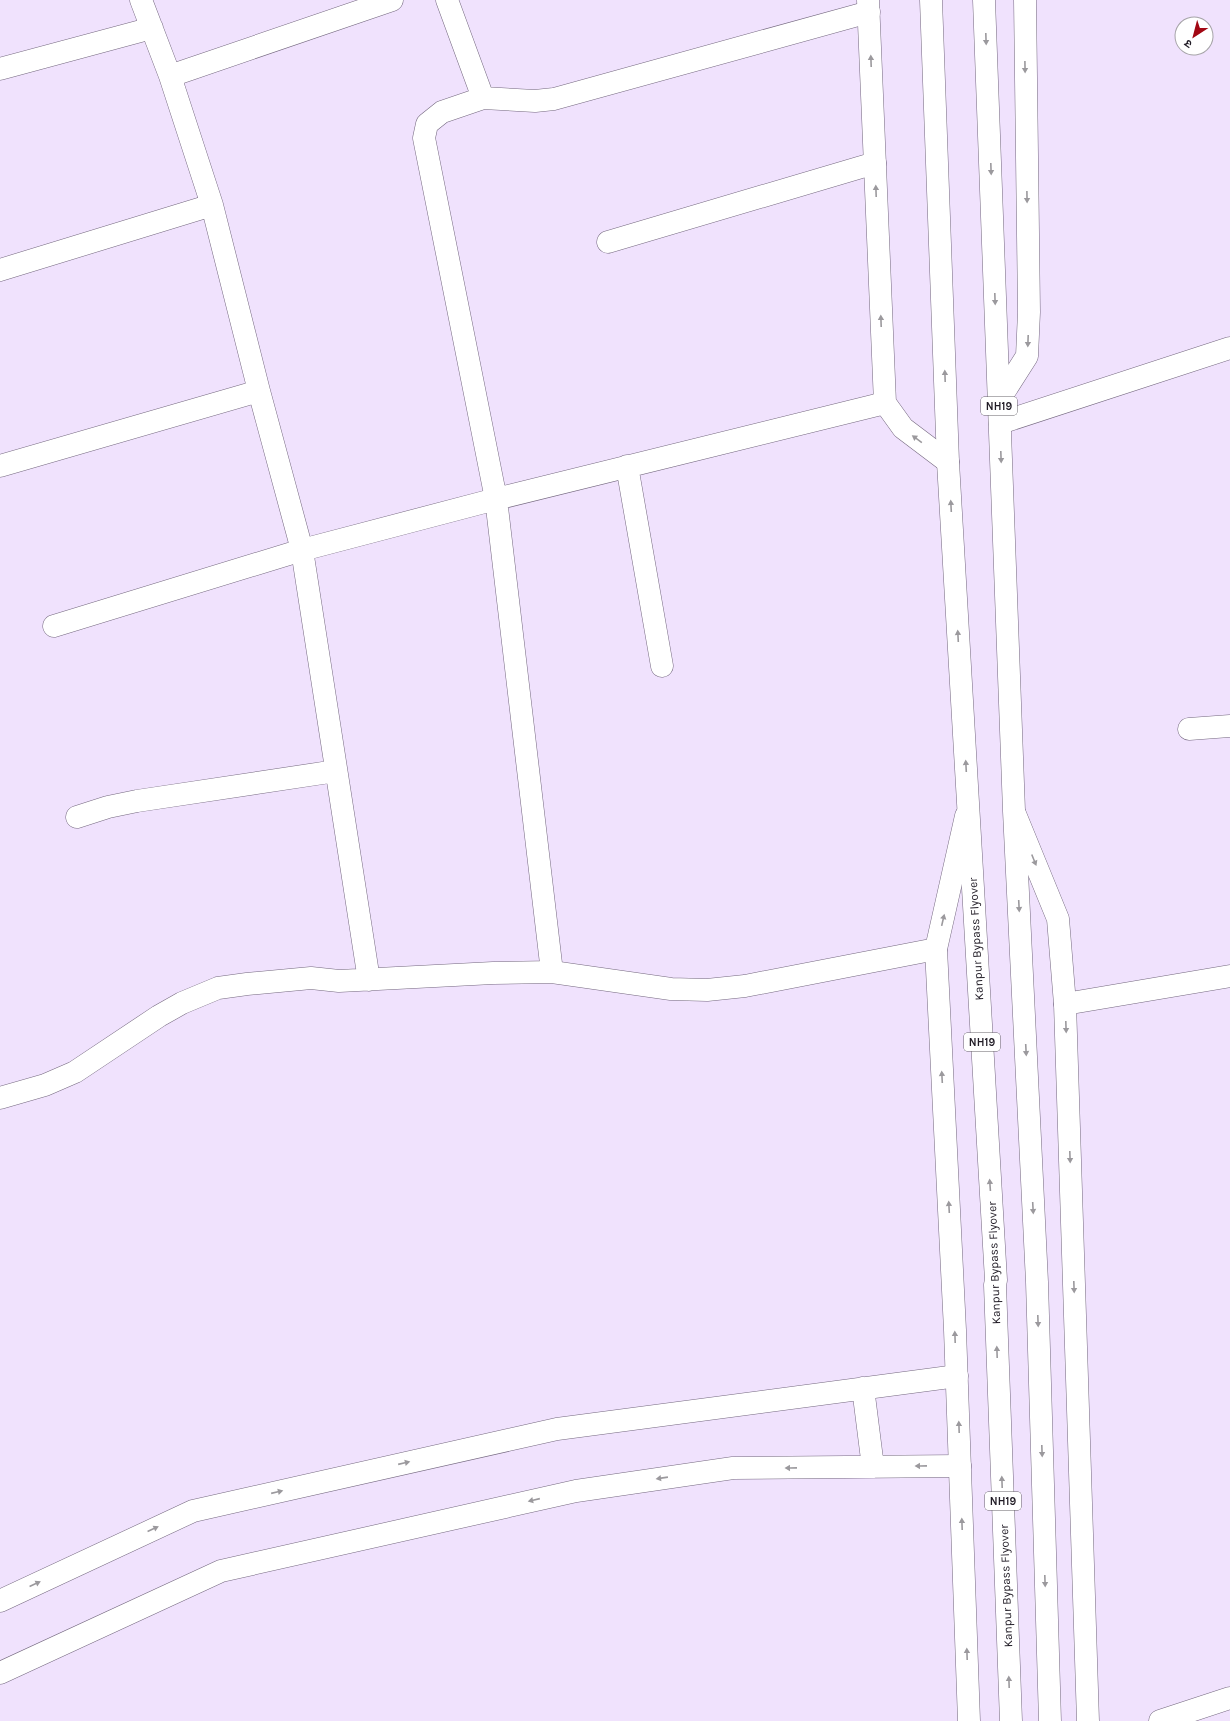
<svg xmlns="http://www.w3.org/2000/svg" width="1230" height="1721" font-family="Karla,'Noto Sans Devanagari',sans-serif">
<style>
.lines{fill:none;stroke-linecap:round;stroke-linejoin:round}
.minor-casing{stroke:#74687f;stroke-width:23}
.tertiary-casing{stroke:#74687f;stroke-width:23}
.secondary-casing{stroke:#74687f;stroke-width:23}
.trunk-casing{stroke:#74687f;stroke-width:23}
.minor{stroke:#fff;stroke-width:22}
.tertiary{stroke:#fff;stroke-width:22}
.secondary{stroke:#fff;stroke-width:22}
.trunk{stroke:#fff;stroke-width:22}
.oneway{fill:#9b999d}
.labels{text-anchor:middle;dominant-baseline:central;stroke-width:4;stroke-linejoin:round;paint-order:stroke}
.shield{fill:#fff;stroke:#646067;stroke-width:1}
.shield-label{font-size:11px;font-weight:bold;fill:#211c26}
.street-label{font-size:12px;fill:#211c26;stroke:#fff}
</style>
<rect width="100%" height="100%" fill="#f0e2fd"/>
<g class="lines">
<defs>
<path id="minor" d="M141,0L170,76L212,205L259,391L302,550L369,980
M447,0L483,98
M0,69L152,28
M170,76L392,0
M608,242L875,163
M0,270L212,205
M1000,423L1230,348
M0,466L259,391
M627,466L662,666
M54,626L302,550L496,499L885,403
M1189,729L1230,726
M77,817L108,807L137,801L336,771
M552,972L496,499L424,138L427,124L442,112L483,98L535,101L554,99L869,12
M1065,1004L1230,976
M0,1098L45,1085L75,1072L159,1016L182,1003L218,988L247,984L311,978L339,981L493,973L552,972L671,989L707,990L745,986L936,949
M1160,1721L1230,1698"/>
<path id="tertiary" d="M868,0L885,403L903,428L948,462
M999,400L1027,356L1029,312L1025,0
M863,1388L873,1467
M0,1601L193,1511L557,1429L957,1376
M0,1673L221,1571L576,1491L733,1468L960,1466"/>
<path id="secondary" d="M1015,814L1058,919L1065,1004L1088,1721
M966,816L936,949L955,1330L969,1721"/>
<path id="trunk" d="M931,0L948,462L996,1280L995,1285L1011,1721
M984,0L1014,811L1037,1282L1050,1721"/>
</defs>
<use href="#minor" class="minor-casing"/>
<use href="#tertiary" class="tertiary-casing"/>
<use href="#secondary" class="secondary-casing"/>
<use href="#trunk" class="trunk-casing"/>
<use href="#minor" class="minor"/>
<use href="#tertiary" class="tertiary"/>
<use href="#secondary" class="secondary"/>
<use href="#trunk" class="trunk"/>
</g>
<defs><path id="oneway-solid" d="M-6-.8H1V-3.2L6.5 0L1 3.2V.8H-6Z"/></defs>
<g class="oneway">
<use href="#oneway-solid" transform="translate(986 39) rotate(88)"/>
<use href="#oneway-solid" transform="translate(871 61) rotate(-92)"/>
<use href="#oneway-solid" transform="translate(1025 67) rotate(89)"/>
<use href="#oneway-solid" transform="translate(991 169) rotate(88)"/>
<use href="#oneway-solid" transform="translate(876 191) rotate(-92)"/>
<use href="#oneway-solid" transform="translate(1027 197) rotate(89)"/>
<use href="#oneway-solid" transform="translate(995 299) rotate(88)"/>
<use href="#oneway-solid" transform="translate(881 321) rotate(-92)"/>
<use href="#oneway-solid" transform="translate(1028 341) rotate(92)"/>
<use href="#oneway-solid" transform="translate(945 376) rotate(-92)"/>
<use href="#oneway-solid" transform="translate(917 439) rotate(-144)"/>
<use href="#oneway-solid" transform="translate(1001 457) rotate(88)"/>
<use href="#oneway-solid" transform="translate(951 506) rotate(-93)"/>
<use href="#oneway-solid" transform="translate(958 636) rotate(-93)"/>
<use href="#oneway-solid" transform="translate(966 766) rotate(-93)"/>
<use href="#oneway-solid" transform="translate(1034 860) rotate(68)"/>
<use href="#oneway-solid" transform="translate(1019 906) rotate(87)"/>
<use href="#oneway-solid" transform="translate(943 920) rotate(-77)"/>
<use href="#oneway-solid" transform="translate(1066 1027) rotate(88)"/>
<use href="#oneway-solid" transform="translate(1026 1050) rotate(87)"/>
<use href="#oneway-solid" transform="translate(942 1077) rotate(-93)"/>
<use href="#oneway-solid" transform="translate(1070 1157) rotate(88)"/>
<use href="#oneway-solid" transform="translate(990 1185) rotate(-94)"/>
<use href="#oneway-solid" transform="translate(949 1207) rotate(-93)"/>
<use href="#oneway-solid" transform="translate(1033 1208) rotate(87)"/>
<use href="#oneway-solid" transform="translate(1074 1287) rotate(88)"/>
<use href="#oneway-solid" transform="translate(1038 1321) rotate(88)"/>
<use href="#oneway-solid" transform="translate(955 1337) rotate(-92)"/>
<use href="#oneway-solid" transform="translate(997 1352) rotate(-92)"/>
<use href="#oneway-solid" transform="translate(959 1427) rotate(-92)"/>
<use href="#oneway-solid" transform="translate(1042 1451) rotate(88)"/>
<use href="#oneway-solid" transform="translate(404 1463) rotate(-13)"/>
<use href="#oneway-solid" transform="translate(921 1466) rotate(179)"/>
<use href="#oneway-solid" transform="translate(791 1468) rotate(179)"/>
<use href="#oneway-solid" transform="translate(662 1478) rotate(172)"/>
<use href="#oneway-solid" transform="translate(1002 1482) rotate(-92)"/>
<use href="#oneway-solid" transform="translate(277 1492) rotate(-13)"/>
<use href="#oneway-solid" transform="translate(534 1500) rotate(167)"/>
<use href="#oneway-solid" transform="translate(962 1524) rotate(-92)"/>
<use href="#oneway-solid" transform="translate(153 1529) rotate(-25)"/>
<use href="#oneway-solid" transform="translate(1045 1581) rotate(88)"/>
<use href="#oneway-solid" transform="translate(35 1584) rotate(-25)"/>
<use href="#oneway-solid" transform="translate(967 1654) rotate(-92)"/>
<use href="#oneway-solid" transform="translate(1009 1682) rotate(-92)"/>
</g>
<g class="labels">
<g class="shield">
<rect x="981" y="397" width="36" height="18" rx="3"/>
<rect x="964" y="1033" width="36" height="18" rx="3"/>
<rect x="985" y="1492" width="36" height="18" rx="3"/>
</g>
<g class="shield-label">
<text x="999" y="406">NH19</text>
<text x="982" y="1042">NH19</text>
<text x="1003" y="1501">NH19</text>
</g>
<g class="street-label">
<text transform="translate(976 939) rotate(-93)">Kanpur Bypass Flyover</text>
<text transform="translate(994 1263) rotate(-92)">Kanpur Bypass Flyover</text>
<text transform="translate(1006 1586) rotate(-92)">Kanpur Bypass Flyover</text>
</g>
</g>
<g transform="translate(1194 36) rotate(216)"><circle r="19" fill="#ffffff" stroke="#a6a4a8"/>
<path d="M0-3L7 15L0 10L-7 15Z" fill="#a20713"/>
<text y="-6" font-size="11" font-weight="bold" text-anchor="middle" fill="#211c26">उ</text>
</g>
</svg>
